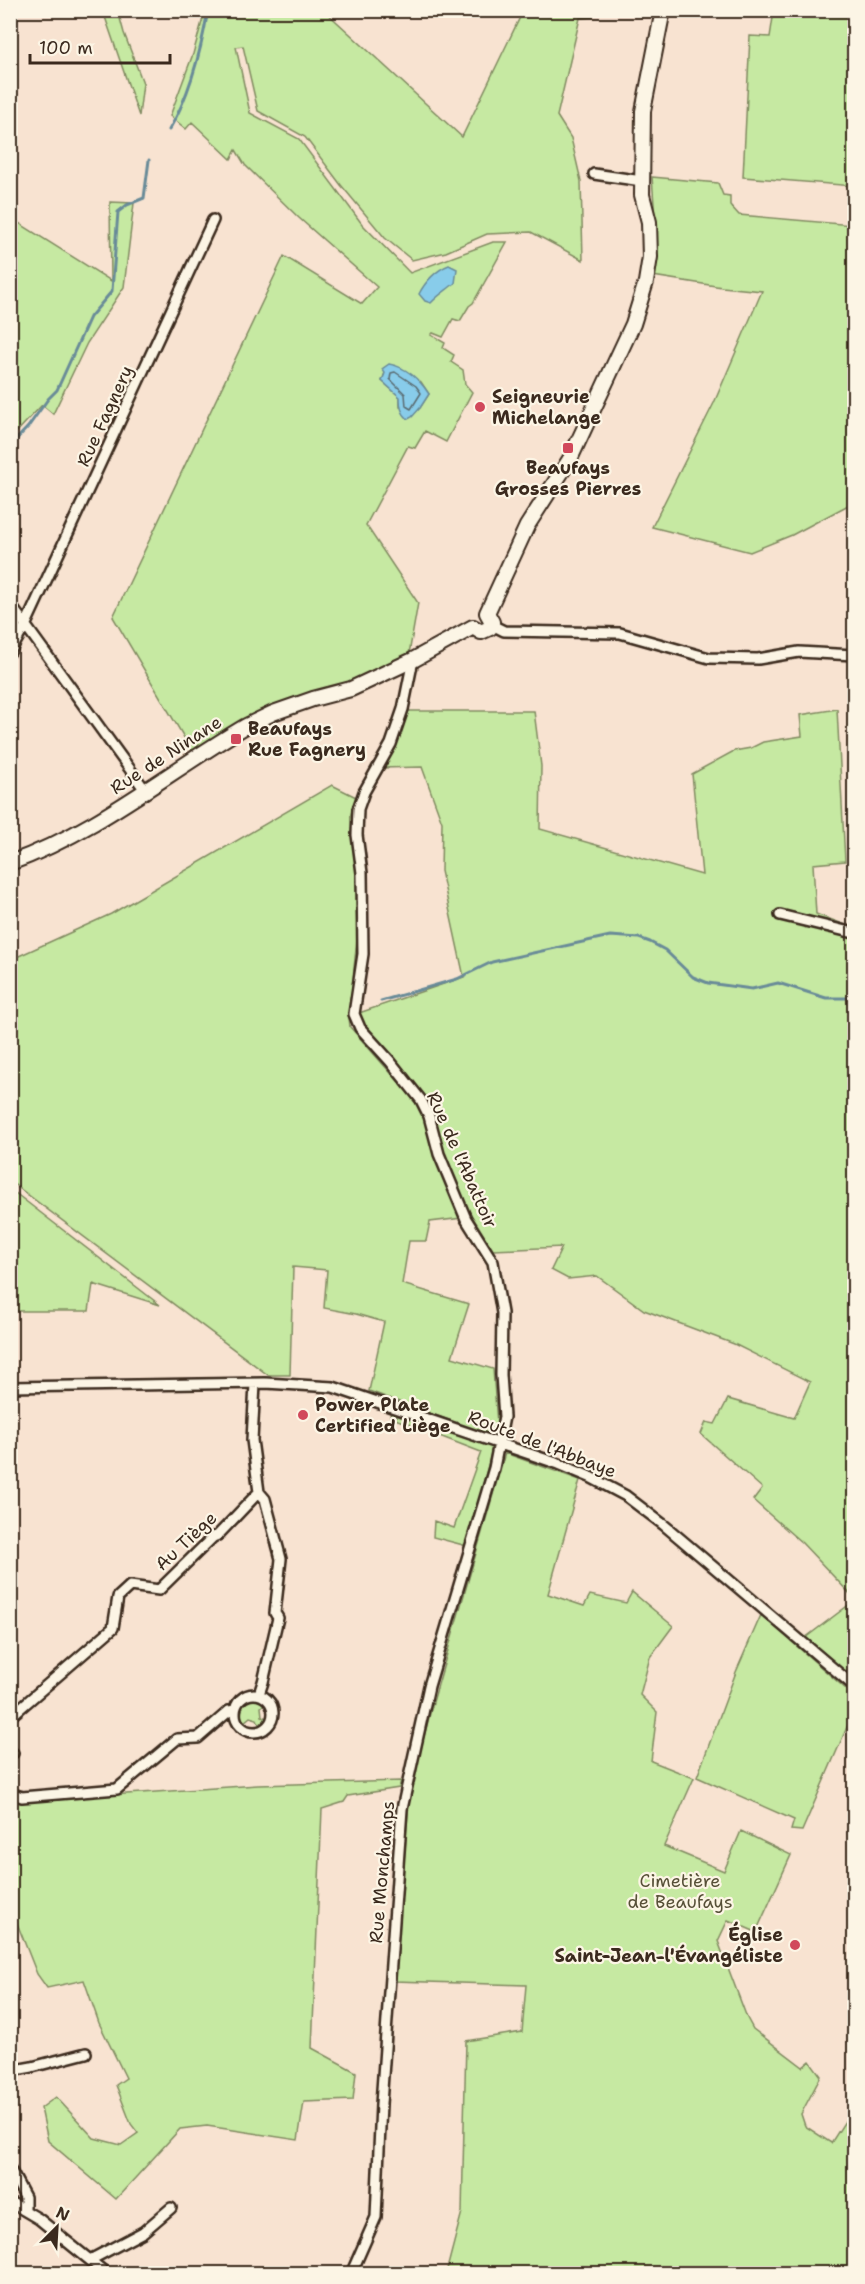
<svg xmlns="http://www.w3.org/2000/svg" width="865" height="2284" font-family="'Shantell Sans',sans-serif">
<style>
.green{fill:#c6e9a2;stroke:#808a60;stroke-width:1.5;fill-rule:evenodd}
.water{fill:#88ccea;stroke:#698b98;stroke-width:1.5}
.lines{fill:none;stroke-linecap:round;stroke-linejoin:round}
.shore{stroke:#5a6b70;stroke-width:1.5}
.stream{stroke:#698b98;stroke-width:3}
.street-casing{stroke:#3b2a1e;stroke-width:14}
.secondary-casing{stroke:#3b2a1e;stroke-width:18}
.street{stroke:#fcf5e5;stroke-width:9}
.secondary{stroke:#fcf5e5;stroke-width:14}
.poi-dot{fill:#d1495b;stroke:#fcf5e5;stroke-width:2}
.labels{text-anchor:middle;dominant-baseline:central;stroke-width:4.5;stroke-linejoin:round;paint-order:stroke}
.poi-label{font-size:18px;font-weight:bold;fill:#3b2a1e;stroke:#fcf5e5;text-anchor:start}
.street-label{font-size:18px;fill:#3b2a1e;stroke:#fcf5e5}
.park-label{font-size:18px;fill:#575038;stroke:#fcf5e5}
</style>
<rect width="100%" height="100%" fill="#f8e3d1"/>
<filter id="ink" filterUnits="userSpaceOnUse"><feTurbulence type="fractalNoise" baseFrequency=".0167" numOctaves="2"/><feDisplacementMap in="SourceGraphic" scale="12" xChannelSelector="R" yChannelSelector="G"/><feConvolveMatrix kernelMatrix="1 2 1 2 8 2 1 2 1" color-interpolation-filters="sRGB"/></filter>
<g filter="url(#ink)">
<path class="green" d="M103,11H118L124,33L143,83L139,116Z
M205,11H325L462,137L523,11H593V17L580,18L557,116L571,138L581,181L583,260L531,232L487,234L446,252L412,260L385,238L341,185L305,137L258,111L243,46L236,47L250,113L299,139L362,224L410,273L493,242H507L473,303L469,306L460,321L453,319L443,337L433,333L431,335L445,343L443,348L454,355L451,362L463,370L465,384L472,392L446,442L425,431L415,448L408,446L366,525L418,603L409,654L343,686L247,719L192,751L113,617L284,256L362,304L377,287L299,218L245,165L236,150L231,159L192,122L186,129L170,116L193,54ZM385,373L421,382L429,394L420,408L400,407V397L382,381Z
M774,11H854V186L743,177L750,36L770,37Z
M652,177L718,183L723,195L730,196V205L739,215L852,225L854,201V502L792,535L750,552L652,527L714,403L762,291L722,287L653,276L656,232Z
M110,202L134,203L124,287L87,343L53,414L42,405L11,438V218L111,281Z
M837,709L845,861L813,864L816,914L854,928V1598L802,1543L753,1500L762,1488L701,1434L706,1422L715,1424L728,1399L794,1418L810,1382L734,1344L644,1310L597,1276L568,1279L551,1270L562,1247L493,1250L467,1208L440,1145L430,1109L405,1072L362,1026L359,1013L464,977L441,871L442,822L422,767L381,768L407,711H534L541,766L540,829L702,875L692,774L734,751L751,748L763,742L802,736L800,715Z
M332,785L356,797L351,814L356,869L357,939L349,1017L350,1027L420,1106L462,1218L430,1222L426,1241H409L402,1284L469,1304L452,1357L493,1369L498,1438L369,1391L384,1322L356,1314L324,1308L327,1270L293,1267L290,1375H268L11,1182L10,960L111,914Z
M10,1189L160,1305L93,1284L89,1311H11Z
M391,1409L493,1446L467,1546L433,1537L434,1521L454,1528L481,1452L390,1417Z
M505,1453L580,1480L548,1594L584,1606L590,1595L626,1603L632,1592L673,1626L650,1657L640,1695L657,1712L651,1761L694,1778L664,1846L724,1871L741,1831L791,1855L756,1932L728,1920L718,1941L747,2018L753,2029L803,2067L810,2061L821,2076L801,2114L805,2126L831,2143L854,2107V2273L575,2274L570,2272L566,2274L446,2273L462,2212L466,2041L522,2032L526,1985L394,1981L410,1790L433,1702Z
M854,1601V1680L805,1638Z
M761,1615L854,1696V1711L802,1831L791,1830L794,1820L697,1777L736,1672Z
M257,1698L266,1703L261,1707L262,1716L268,1719L260,1726L257,1719L250,1717L244,1722L241,1717L243,1703L250,1699Z
M401,1781L399,1788L348,1796L344,1802L322,1809L312,2048L356,2072L353,2100L304,2102L298,2140L207,2126L180,2129L116,2199L48,2141L41,2108L56,2097L94,2138L121,2145L138,2133L131,2124L116,2085L126,2078L99,2023L84,1980L47,1988L37,1974L11,1908L10,1797L24,1801L258,1785Z"/>
<path class="water" d="M449,265L457,269L455,283C447,290 439,294 431,303L425,301L419,294C425,282 436,270 449,265Z
M389,364C406,367 420,380 429,394L420,408L412,417L408,419C401,413 400,406 400,397L382,381L385,373L382,369Z"/>
<g class="lines">
<path class="shore" d="M395,372L416,386L421,393L411,409L406,406L405,394L390,379L391,373Z"/>
<path class="stream" d="M234,12V10
M169,130C190,95 201,51 208,10
M10,446L28,427L48,399L57,390L90,317L112,291L118,212L127,205L144,198L149,160
M381,1001L457,979L492,962L610,936L639,938L650,942L665,950L693,977L708,983L752,989L778,983L826,998H854"/>
<defs>
<path id="street" d="M594,174L642,181
M10,604L145,790
M492,625L504,631L620,633L709,658L758,659L799,652L854,655
M10,652L26,624L213,220
M780,915L854,933
M10,1387L265,1383L333,1387L559,1464L590,1477L626,1496L664,1525L854,1686
M259,1694L263,1682L278,1618L275,1613L281,1559L265,1499L259,1492
M235 1713a19 19 0 1 1 38 0a19 19 0 1 1-38 0Z
M10,1717L113,1628L118,1597L130,1586L159,1590L213,1537L218,1535L259,1492L252,1440L255,1384
M10,1751L13,1753L10,1755
M10,1793L22,1797L117,1789L177,1739L198,1738L229,1711L235,1710
M10,2071L32,2067L86,2053
M10,2169L25,2197V2210
M10,2202L39,2219L107,2274
M90,2260L143,2232L171,2208
M351,2274L376,2217L381,2104L402,1809L429,1686L494,1468L504,1417L501,1375L502,1313L493,1262L466,1219L439,1154L429,1116L421,1100L390,1061L360,1028L354,1014L363,954L362,873L357,835L358,809L364,792L391,744L403,709L413,660"/>
<path id="secondary" d="M487,613L527,526L570,459L633,324L646,282L650,257L649,222L642,195L643,111L663,10
M473,627L481,632L490,628L492,622L487,613
M10,863C96,832 168,772 246,726L273,713L313,699L351,689L413,660L473,627"/>
</defs>
<use href="#street" class="street-casing"/>
<use href="#secondary" class="secondary-casing"/>
<use href="#street" class="street"/>
<use href="#secondary" class="secondary"/>
</g>
</g>
<g class="poi-dot">
<circle cx="480" cy="407" r="6"/>
<rect x="562" y="442" width="12" height="12" rx="3"/>
<rect x="230" y="733" width="12" height="12" rx="3"/>
<circle cx="303" cy="1415" r="6"/>
<circle cx="795" cy="1945" r="6"/>
</g>
<g class="labels">
<g class="poi-label">
<text x="492" y="397">Seigneurie<tspan x="492" dy="21">Michelange</tspan></text>
<text x="568" y="468" text-anchor="middle">Beaufays<tspan x="568" dy="21">Grosses Pierres</tspan></text>
<text x="248" y="729">Beaufays<tspan x="248" dy="21">Rue Fagnery</tspan></text>
<text x="315" y="1405">Power Plate<tspan x="315" dy="21">Certified Liège</tspan></text>
<text x="783" y="1935" text-anchor="end">Église<tspan x="783" dy="21">Saint-Jean-l'Évangéliste</tspan></text>
</g>
<g class="street-label">
<text transform="translate(105 416) rotate(-65)">Rue Fagnery</text>
<text transform="translate(166 755) rotate(-33)">Rue de Ninane</text>
<text transform="translate(462 1160) rotate(66)">Rue de l'Abattoir</text>
<text transform="translate(542 1444) rotate(21)">Route de l'Abbaye</text>
<text transform="translate(186 1541) rotate(-43)">Au Tiège</text>
<text transform="translate(382 1872) rotate(-85)">Rue Monchamps</text>
</g>
<g class="park-label">
<text x="680" y="1881">Cimetière<tspan x="680" dy="21">de Beaufays</tspan></text>
</g>
</g>
<rect width="865" height="2284" fill="none" stroke="#fcf5e5" stroke-width="36"/>
<rect x="18" y="18" width="829" height="2248" fill="none" stroke="#3b2a1e" stroke-width="2" filter="url(#ink)"/>
<g transform="translate(57 2227) rotate(24)" stroke="#fcf5e5" stroke-width="4.5" paint-order="stroke">
<path d="M0-4.5L10 22L0 15L-10 22Z" fill="#3b2a1e"/>
<text y="-9" font-size="16" font-weight="bold" text-anchor="middle" fill="#3b2a1e">N</text>
</g>
<path d="M30 54v9h140v-9" fill="none" stroke="#3b2a1e" stroke-width="3"/>
<text x="39" y="54" font-size="18" fill="#3b2a1e" stroke="#fcf5e5" stroke-width="4.5" paint-order="stroke">100 m</text>
</svg>
